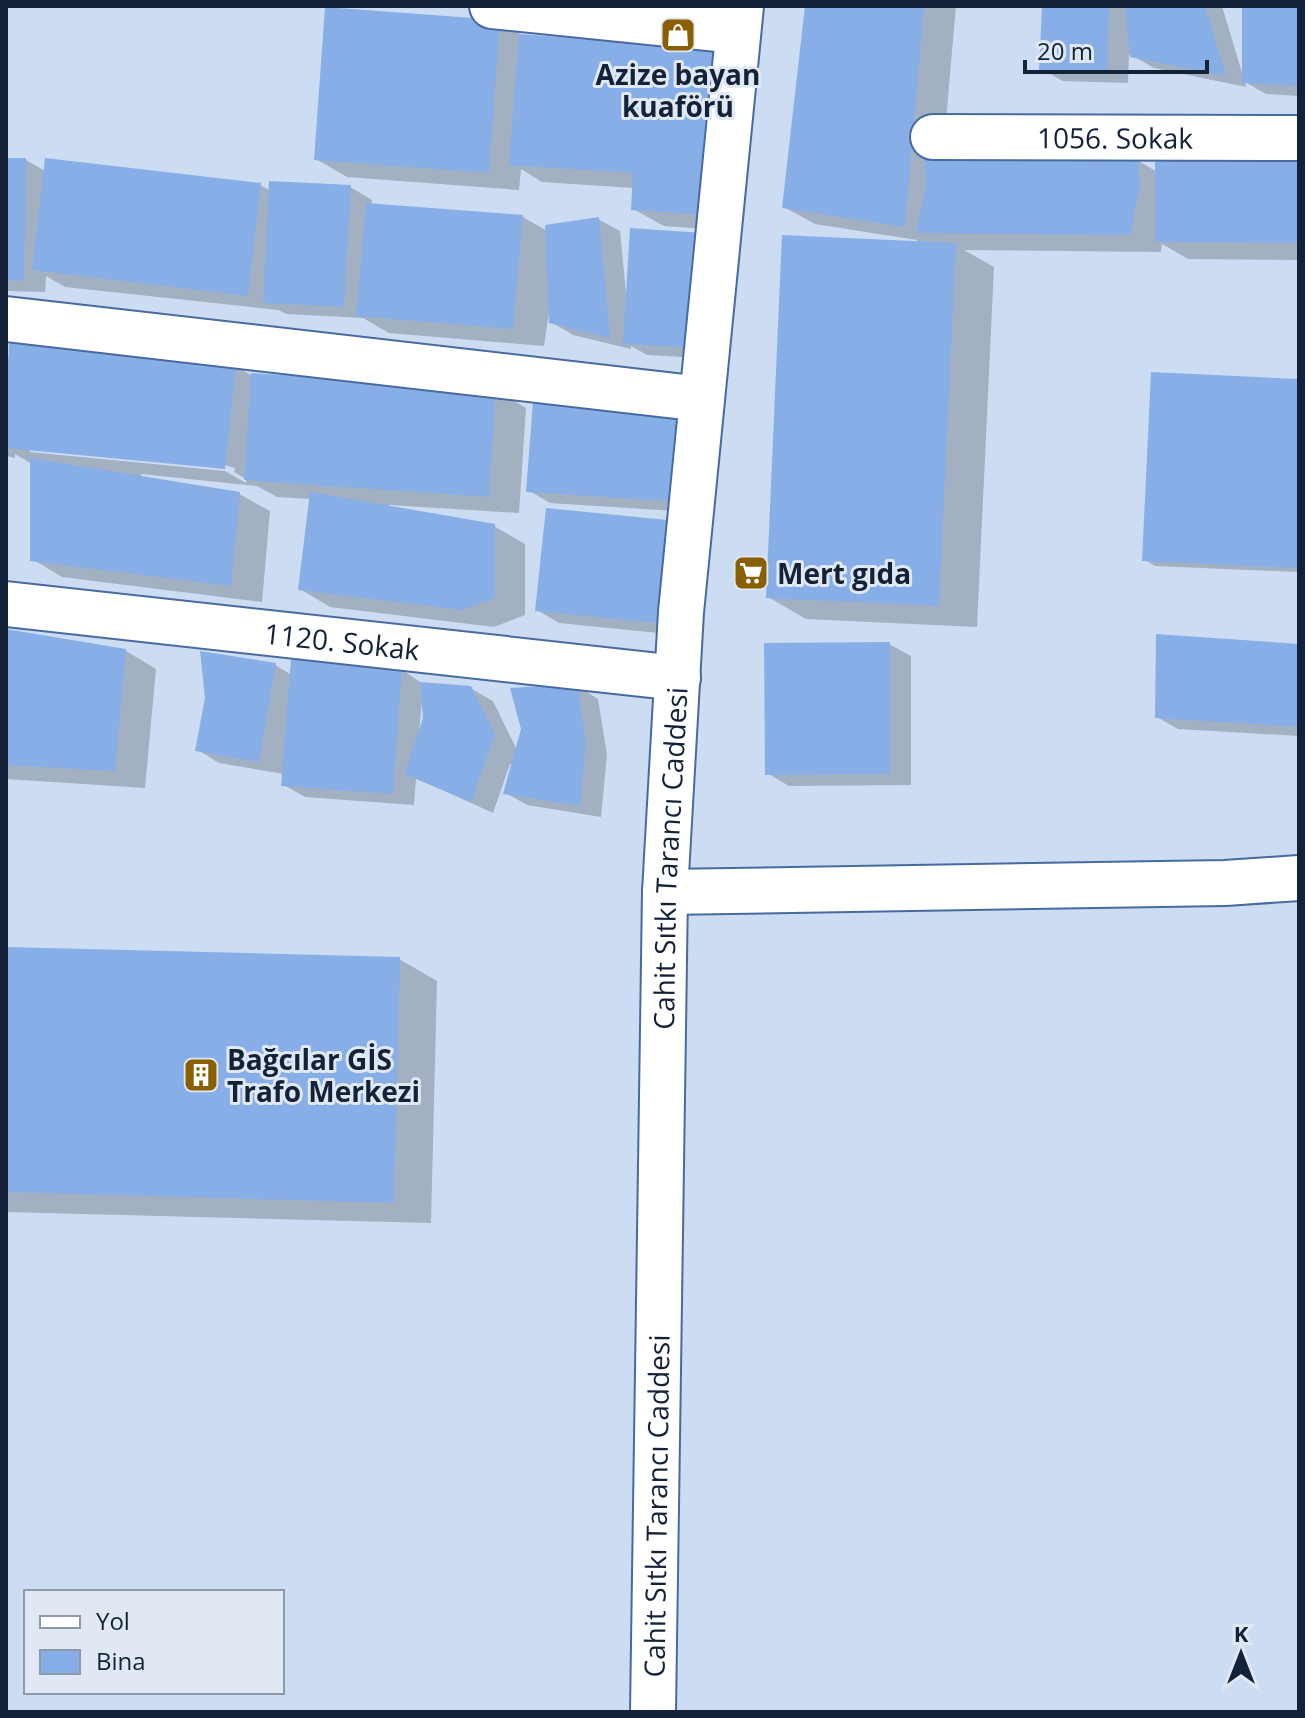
<svg xmlns="http://www.w3.org/2000/svg" width="1305" height="1718" font-family="'Open Sans',sans-serif">
<style>
.shadow{fill:#0003;fill-rule:evenodd}
.building{fill:#88aee7}
.lines{fill:none;stroke-linecap:round;stroke-linejoin:round}
.minor-casing{stroke:#486b9f;stroke-width:48}
.minor{stroke:#fff;stroke-width:44}
.labels{text-anchor:middle;dominant-baseline:central;stroke-width:6;stroke-linejoin:round;paint-order:stroke}
.poi-label{font-size:28px;font-weight:bold;fill:#132238;stroke:#e0e8f4;text-anchor:start}
.street-label{font-size:28px;fill:#132238;stroke:#e0e8f4}
</style>
<rect width="100%" height="100%" fill="#ccdcf3"/>
<path class="shadow" d="M807,6H956L943,154L1137,160L1157,172L1299,157V260L1188,259L1162,244L1161,252L964,250L994,267L977,627L806,619L768,597L917,240L815,224L784,207Z
M1044,6H1222L1243,76L1244,6H1299V96L1266,94L1245,82L1246,87L1154,68L1129,54L1128,83L1063,81L1041,69Z
M500,22L525,37L735,231L664,226L633,209L634,188L542,182L521,169L519,190L347,177L316,159Z
M6,160H26L45,171L260,185L271,191L350,187L372,200L371,205L523,217L547,231L598,219L620,231L626,293L718,359L647,355L631,346V349L573,335L551,322L550,306L544,346L389,333L363,318L287,314L278,310L65,287L46,276L45,292L6,291Z
M6,358L235,366L251,375L495,390L526,408L519,513L389,505V507L494,526L525,544V615L494,627L330,607L300,589L311,499L277,497L257,486L141,474V478L239,494L270,511L262,602L62,577L32,559V464L15,454V458L6,456ZM30,448L218,463L235,468L234,472L246,479V483L225,471L30,452Z
M1299,381V572L1155,566L1144,559Z
M676,413L697,426L691,512L550,503L528,490Z
M666,522L688,534L678,635L559,623L537,610Z
M6,632L126,651L156,669L145,788L6,779Z
M889,644L911,656V785L789,786L767,773Z
M1299,646V736L1178,729L1157,717Z
M275,665L292,675L401,669L423,684L470,688L493,701L517,750L577,686L598,699L607,755L601,817L527,805L506,793L513,765L510,764L493,813L416,778L414,805L305,797L284,785V774L219,763L198,750ZM422,702L426,718L419,731Z
M6,949L399,959L437,981L431,1223L6,1212Z"/>
<path class="building" d="M805,6H924L905,227L782,208Z
M1042,6H1109L1107,72L1039,70Z
M1125,6H1205L1226,76L1130,57Z
M1242,6H1299V86L1242,83Z
M325,7L500,20L489,173L314,160Z
M519,34L717,48L705,215L631,210L633,173L509,165Z
M924,152L1138,158L1140,186L1130,235L916,233L926,185Z
M1155,154L1299,155V243L1155,242Z
M6,158H26L24,281L6,280Z
M45,158L261,183L248,296L32,270Z
M269,181L351,185L344,307L263,303Z
M366,203L523,215L513,329L356,316Z
M599,217L610,338L549,323L545,225Z
M630,228L703,233L697,348L623,344Z
M782,235L956,243L939,606L766,598Z
M9,340L236,364L225,469L6,448Z
M1151,372L1299,379V568L1142,561Z
M251,373L496,388L489,497L244,480Z
M533,402L676,411L670,501L526,492Z
M30,458L240,492L231,586L30,561Z
M310,492L495,524V598L462,610L298,590Z
M546,508L667,520L657,623L535,611Z
M6,629L126,649L115,771L6,765Z
M1156,634L1299,644V727L1155,718Z
M890,642V774L765,775L764,643Z
M200,651L276,663L259,762L195,751L205,698Z
M291,659L402,667L393,794L281,786Z
M420,682L471,686L495,734L471,802L404,774L423,718Z
M577,684L586,742L580,806L503,794L521,729L510,688Z
M6,947L400,957L394,1203L6,1192Z"/>
<g class="lines">
<defs>
<g id="minor">
<path d="M492,6L738,31"/>
<path id="s1" d="M933,137L1299,138"/>
<path d="M6,319L702,399"/>
<path id="s2" d="M6,604L678,678"/>
<path d="M665,892L1225,883L1299,878"/>
<path id="s3" d="M653,1712L665,892L681,612L741,6"/>
</g>
</defs>
<use href="#minor" class="minor-casing"/>
<use href="#minor" class="minor"/>
</g>
<defs>
<symbol id="shop-square" viewBox="-11 -11 22 22"><rect x="-9" y="-9" width="18" height="18" rx="4" fill="#8a5f00" stroke="#e0e8f4"/><path d="M-5-2.5h2.3a2.7 3.5 0 0 1 5.4 0H5L5.5 6h-11ZM-1.5-2.5h3a1.5 2.3 0 0 0-3 0Z" fill="#fff"/></symbol>
<symbol id="supermarket-square" viewBox="-11 -11 22 22"><rect x="-9" y="-9" width="18" height="18" rx="4" fill="#8a5f00" stroke="#e0e8f4"/><path d="M-6-5.5h2.5l.6 2H6L4.5 2H-2.5L-4.4-4H-6ZM-1.5 3.2a1.3 1.3 0 1 0 .1 0ZM3 3.2a1.3 1.3 0 1 0 .1 0Z" fill="#fff"/></symbol>
<symbol id="building-square" viewBox="-11 -11 22 22"><rect x="-9" y="-9" width="18" height="18" rx="4" fill="#8a5f00" stroke="#e0e8f4"/><path d="M-4-6H4V6H1V3H-1V6H-4ZM-2.5-4.3h1.7v1.8h-1.7ZM.8-4.3h1.7v1.8H.8ZM-2.5-1h1.7V.8h-1.7ZM.8-1h1.7V.8H.8Z" fill="#fff"/></symbol>
</defs>
<g fill-rule="evenodd">
<use href="#shop-square" x="658" y="15" width="40" height="40"/>
<use href="#supermarket-square" x="731" y="553" width="40" height="40"/>
<use href="#building-square" x="181" y="1055" width="40" height="40"/>
</g>
<g class="labels">
<g class="poi-label">
<text x="678" y="74" text-anchor="middle">Azize bayan<tspan x="678" dy="32">kuaförü</tspan></text>
<text x="777" y="573">Mert gıda</text>
<text x="227" y="1059">Bağcılar GİS<tspan x="227" dy="32">Trafo Merkezi</tspan></text>
</g>
<g class="street-label">
<text stroke="none"><textPath href="#s1" startOffset="182">1056. Sokak</textPath></text>
<text stroke="none"><textPath href="#s2" startOffset="338">1120. Sokak</textPath></text>
<text stroke="none"><textPath href="#s3" startOffset="854">Cahit Sıtkı Tarancı Caddesi</textPath></text>
<text stroke="none"><textPath href="#s3" startOffset="206">Cahit Sıtkı Tarancı Caddesi</textPath></text>
</g>
</g>
<rect width="1305" height="1718" fill="none" stroke="#132238" stroke-width="16"/>
<rect x="24" y="1590" width="260" height="104" fill="#e0e8f4" stroke="#8e99a9" stroke-width="2"/>
<rect x="40" y="1616" width="40" height="12" fill="#ffffff" stroke="#8e99a9" stroke-width="2"/>
<text x="96" y="1630" font-size="24" fill="#132238">Yol</text>
<rect x="40" y="1650" width="40" height="24" fill="#88aee7" stroke="#8e99a9" stroke-width="2"/>
<text x="96" y="1670" font-size="24" fill="#132238">Bina</text>
<g transform="translate(1241 1654)" stroke="#e0e8f4" stroke-width="6" paint-order="stroke">
<path d="M0-6L14 30L0 20L-14 30Z" fill="#132238"/>
<text y="-12" font-size="22" font-weight="bold" text-anchor="middle" fill="#132238">K</text>
</g>
<path d="M1025 60v12h182v-12" fill="none" stroke="#132238" stroke-width="4"/>
<text x="1037" y="60" font-size="24" fill="#132238" stroke="#e0e8f4" stroke-width="6" paint-order="stroke">20 m</text>
</svg>
